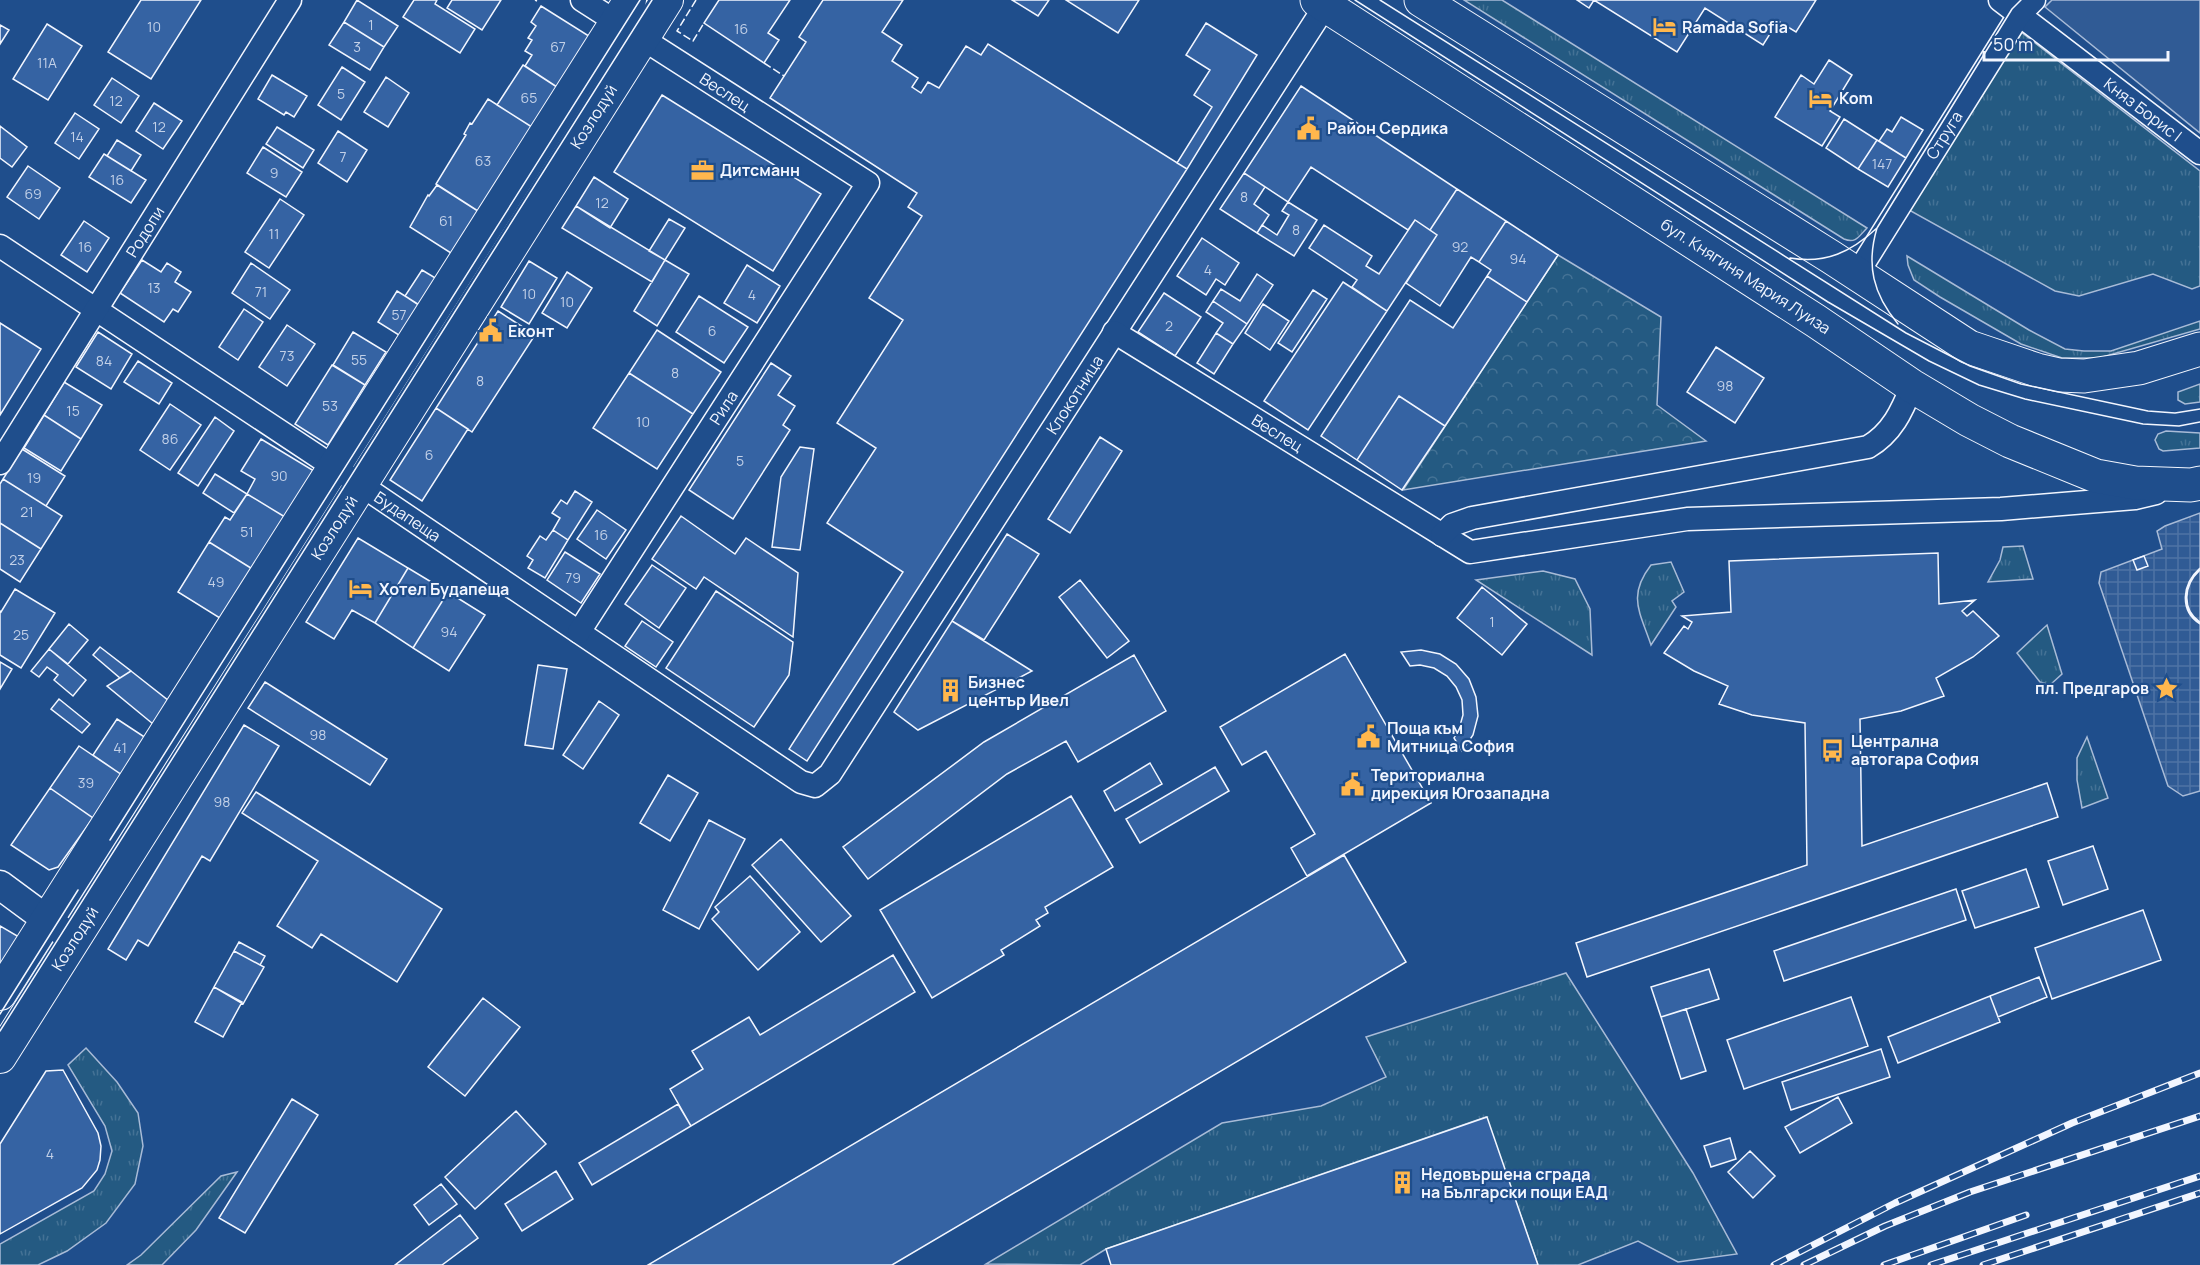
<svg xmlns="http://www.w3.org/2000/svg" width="2200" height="1265" font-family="Manrope,sans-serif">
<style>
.grass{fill:url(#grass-tufts);stroke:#a8bbd7;stroke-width:1.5}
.forest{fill:url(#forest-crowns);stroke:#a8bbd7;stroke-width:1.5}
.parking{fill:#305b95;stroke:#a8bbd7;stroke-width:1.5}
.plaza{fill:url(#plaza-grid);stroke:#a8bbd7;stroke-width:1.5}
.building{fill:#3563a3;stroke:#f2f6ff;stroke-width:1.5}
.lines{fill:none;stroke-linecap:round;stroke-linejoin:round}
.minor-casing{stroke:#f2f6ff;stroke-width:25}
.tertiary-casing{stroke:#f2f6ff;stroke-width:31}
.secondary-casing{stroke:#f2f6ff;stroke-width:34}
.primary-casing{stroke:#f2f6ff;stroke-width:35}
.minor{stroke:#1f4e8c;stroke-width:22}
.tertiary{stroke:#1f4e8c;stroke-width:28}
.secondary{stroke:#1f4e8c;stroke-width:32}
.primary{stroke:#1f4e8c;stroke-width:33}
.tram{stroke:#f2f6ff;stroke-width:1.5}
.rail-casing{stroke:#f2f6ff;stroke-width:7}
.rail{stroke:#1f4e8c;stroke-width:4.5;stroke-dasharray:14;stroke-linecap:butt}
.fence{stroke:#f2f6ff;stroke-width:1.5;stroke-dasharray:8 3;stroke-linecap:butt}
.wall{stroke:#f2f6ff;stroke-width:3}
.labels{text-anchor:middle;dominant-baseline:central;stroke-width:4.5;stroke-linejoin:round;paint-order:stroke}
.number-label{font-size:14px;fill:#c3d1e8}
.poi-label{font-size:16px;font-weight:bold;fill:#f2f6ff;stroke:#1f4e8c;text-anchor:start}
.street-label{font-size:16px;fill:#f2f6ff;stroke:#1f4e8c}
</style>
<defs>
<pattern id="grass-tufts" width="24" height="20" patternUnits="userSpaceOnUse" patternTransform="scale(1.5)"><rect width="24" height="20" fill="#245a82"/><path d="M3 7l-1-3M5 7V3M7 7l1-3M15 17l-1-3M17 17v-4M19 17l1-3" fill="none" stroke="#447295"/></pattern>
<pattern id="forest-crowns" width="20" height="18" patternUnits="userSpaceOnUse" patternTransform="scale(1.5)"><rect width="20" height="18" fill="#245a82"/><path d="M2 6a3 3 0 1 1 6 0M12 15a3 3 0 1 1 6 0" fill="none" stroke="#447295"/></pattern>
<pattern id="plaza-grid" width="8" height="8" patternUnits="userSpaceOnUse" patternTransform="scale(1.5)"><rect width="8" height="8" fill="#305b95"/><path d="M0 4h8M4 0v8" fill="none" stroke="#4e73a5"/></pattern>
</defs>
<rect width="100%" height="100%" fill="#1f4e8c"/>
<path class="grass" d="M1464,0H1502L1867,228C1859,236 1856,244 1844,239Z
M2021,32L2200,171V286L2192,289L2153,274L2079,296L2055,291L1909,210Z
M1907,256L2029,330L2065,349L2084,351H2111L2200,321V329L2099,358H2062L2021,344L1940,297L1914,280L1908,265Z
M2200,384V402L2185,404L2178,400V392Z
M2166,431L2200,433V448L2163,451L2159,449L2155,440L2158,434Z
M2023,546L2033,579L1988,582L2000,560L2003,547Z
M1671,562L1684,592L1672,601L1676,607L1651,645C1640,612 1627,596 1651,565Z
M1543,571L1575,579L1590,609L1592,655L1476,580Z
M2047,625L2062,674L2050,685L2040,682L2017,653Z
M2087,737L2108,798L2082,808L2077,780V758Z
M1566,973L1693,1173L1737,1254L1678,1262L1638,1241L1578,1265H1538L1486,1117L1106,1249L1080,1265L986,1264L1222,1123L1321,1106L1386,1077L1366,1037Z
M86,1048L117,1082L138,1113L143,1146L135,1184L106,1223L67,1251L38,1265H0V1244L94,1191L105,1174L112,1151L105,1126L68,1065Z
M237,1172L196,1230L162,1265H127L141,1255L221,1176Z"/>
<path class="forest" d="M1558,255L1661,317L1657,405L1706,441L1403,490Z"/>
<path class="parking" d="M2052,0H2200V133L2045,7Z"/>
<path class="plaza" d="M2200,513V791L2183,796L2168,786L2099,583L2101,572L2162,549L2157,531L2165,526Z"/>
<path class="building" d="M141,0H201L151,79L108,52Z
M357,0L398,26L384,47L344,22Z
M414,0H437L435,4L475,29L460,53L403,17Z
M452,0H501L482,30L447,8Z
M719,0H790L768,33L779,40L764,63L704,23Z
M823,0H903L882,32L902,45L892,61L918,78L912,87L921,93L928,82L939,88L966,46L981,55L988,44L1187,169L807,761L789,749L903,572L827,523L876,448L837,423L903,320L869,298L922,216L908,207L917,193L770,98L806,42L799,37Z
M1012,0H1049L1038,16Z
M1066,0H1139L1118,33Z
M1577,0H1816L1796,32L1778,21L1763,45L1705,8L1677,52L1594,0L1589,8Z
M541,6L592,38L560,89L525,66L532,55L525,51L532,40L528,38L536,26L531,22Z
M344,22L384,47L370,70L329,45Z
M1206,23L1257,55L1187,169L1177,163L1212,107L1194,95L1210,70L1186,55Z
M47,24L82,46L48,100L13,79Z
M0,25L9,30L0,44Z
M1829,60L1852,75L1830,111L1840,117L1822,146L1775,117L1801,75L1814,84Z
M523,65L560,89L535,129L497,105Z
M342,67L365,82L341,120L318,105Z
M272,75L307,96L294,117L286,112L284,115L258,99Z
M386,77L409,93L388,127L364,112Z
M112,78L139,96L121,123L94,105Z
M1301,86L1457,189L1430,230L1415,220L1408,230L1311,167L1288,202L1244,173Z
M662,95L821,194L773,271L614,172Z
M488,99L535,129L481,213L436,184L466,135L464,134L470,123L472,124Z
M154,103L182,121L163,149L136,131Z
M75,113L99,129L79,159L55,143Z
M1901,117L1923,130L1906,158L1879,141L1887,129L1892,132Z
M1844,119L1877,140L1858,169L1826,148Z
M0,126L27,147L12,167L0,158Z
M277,127L314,150L303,168L266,144Z
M338,131L367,150L347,182L318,163Z
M117,140L141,155L131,171L107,156Z
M1877,140L1906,158L1888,187L1858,169Z
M263,147L302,172L286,197L247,173Z
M104,154L146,180L131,203L89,177Z
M28,166L60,188L39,219L7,197Z
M1244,173L1265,187L1254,204L1269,215L1257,233L1220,209Z
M594,177L628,199L610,228L576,206Z
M437,185L481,213L454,255L410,227L428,195L429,196Z
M1457,189L1506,221L1479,262L1471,257L1440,306L1406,283L1437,235L1430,230Z
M280,199L304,215L269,268L245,252Z
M1288,202L1317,220L1294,256L1257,233L1262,225L1277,235L1289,215L1282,211Z
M576,206L665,260L652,282L562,228Z
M669,219L685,228L665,260L649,251Z
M1415,220L1437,235L1387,311L1352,287L1357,280L1309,248L1324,225L1372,256L1366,266L1379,274Z
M84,221L109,238L87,272L61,255Z
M1506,221L1558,255L1527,302L1487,276L1491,270L1479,262Z
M1202,238L1239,263L1225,285L1216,279L1206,295L1177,276Z
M142,260L161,272L167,263L181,272L175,282L191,292L178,312L173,309L164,322L120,293Z
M665,260L689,274L657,326L634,311Z
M529,261L557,278L529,324L501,307Z
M251,263L290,290L270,319L232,293Z
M747,265L780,286L757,323L724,303Z
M422,270L437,279L420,306L405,296Z
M567,272L592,288L567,328L542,313Z
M1257,274L1273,285L1247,324L1213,301L1221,289L1240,301Z
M1487,276L1527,302L1445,426L1399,396L1357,460L1321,436L1410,300L1453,328Z
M1343,282L1387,311L1308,430L1264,401Z
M1313,290L1327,299L1292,352L1278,343Z
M397,291L421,306L402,337L378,322Z
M1164,293L1201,317L1175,356L1138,332Z
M699,296L748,327L724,363L676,332Z
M1213,301L1247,324L1233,344L1216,333L1223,323L1206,312Z
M1263,304L1289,321L1270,350L1245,333Z
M244,309L263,322L238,360L219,347Z
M498,311L535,335L472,432L436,408Z
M0,323L41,349L0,415Z
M287,325L315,344L287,386L259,367Z
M657,330L721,372L693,414L629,373Z
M98,332L132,354L111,389L76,367Z
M353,332L386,352L365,385L333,365Z
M1216,333L1233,344L1214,374L1197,363Z
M1716,347L1764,378L1735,423L1687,392Z
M138,361L172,383L159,404L124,382Z
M771,363L791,376L778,395L795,406L783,425L790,430L733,519L689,490Z
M332,365L365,385L328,445L295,424Z
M629,373L693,414L657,469L593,428Z
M64,382L102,405L81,439L44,415Z
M1399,396L1445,426L1402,490L1357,460Z
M170,404L201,425L170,470L140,450Z
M436,408L468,429L422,501L390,480Z
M44,415L81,439L61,471L24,448Z
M215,417L234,431L198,486L178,473Z
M1100,437L1122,451L1070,533L1048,519Z
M261,439L314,471L285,517L247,494L255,479L241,471Z
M800,447L814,449L800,550L772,547L781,477Z
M22,449L65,476L46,506L3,479Z
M215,474L247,494L234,513L203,493Z
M3,479L62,516L41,549L0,523V484Z
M575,491L592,502L568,540L553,530L560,518L552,513L561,500L567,504Z
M247,494L285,517L254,570L209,542L225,517L230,520Z
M597,510L626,530L606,559L577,539Z
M681,516L735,554L746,538L798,573L793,637L704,577L696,589L652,559Z
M0,523L41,549L20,582L0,569Z
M553,530L568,540L545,578L528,568L533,560L527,556L540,536L546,540Z
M1007,534L1039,554L984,640L952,621Z
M358,538L408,568L375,623L352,610L334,639L306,622Z
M209,542L254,570L223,620L178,592Z
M565,552L600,574L581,603L547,580Z
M1938,553L1939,604L1975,600L1962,611L1967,616L1973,611L1999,636L1973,657L1936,678L1944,696L1901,711L1860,719L1862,846L2047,783L2058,817L1587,977L1576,943L1807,865L1805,723L1752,715L1719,704L1728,686L1694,671L1664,653L1684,626L1688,629L1692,622L1682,616L1731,612L1729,561Z
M2144,556L2148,566L2137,570L2133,560Z
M652,565L686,588L659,628L625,604Z
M408,568L448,592L413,648L375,623Z
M1080,580L1129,641L1107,658L1059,597Z
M1482,587L1527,624L1502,655L1457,618Z
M15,589L55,613L21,668L0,655V611L1,612Z
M716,591L793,642L789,675L754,727L666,668Z
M448,592L485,615L449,671L413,648Z
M642,621L673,642L656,667L625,646Z
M952,621L1032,671L918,730L894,712Z
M69,624L88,640L68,664L49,649Z
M100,647L131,671L120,678L93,655Z
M49,649L86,680L73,696L54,680L58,675L47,667L39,677L31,671Z
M1421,650L1440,654L1456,664L1469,679L1476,697L1478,716L1473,735L1462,751L1454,738L1459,729L1463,715L1462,700L1456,687L1447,676L1434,668L1420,665L1410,666L1401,652Z
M1345,654L1431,803L1307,876L1291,848L1315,834L1266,751L1242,765L1220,727Z
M1134,655L1166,711L1078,762L1066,741L1007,774L868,879L843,847L984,742Z
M0,662L12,669L0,689Z
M538,665L567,669L553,749L525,745Z
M131,671L169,701L153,724L107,686Z
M265,682L387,759L370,785L248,708Z
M59,699L90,724L82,733L51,709Z
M599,701L619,715L583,769L563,755Z
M117,719L146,738L122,775L93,755Z
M244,725L279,746L210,861L202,856L148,946L138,940L126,960L108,949Z
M79,746L122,775L93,818L50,788Z
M1150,763L1162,784L1115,811L1104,791Z
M1215,767L1229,791L1140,843L1126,819Z
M668,775L698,793L670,841L640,823Z
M50,788L93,818L58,867L49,870L11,845Z
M256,792L442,909L397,982L321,934L312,948L277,926L318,861L242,813Z
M1071,796L1113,867L1045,907L1048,913L1036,920L1040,926L1001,950L1004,955L932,998L880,910Z
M709,820L745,839L699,929L663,910Z
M781,839L851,916L821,942L752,865Z
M2093,846L2108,889L2063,905L2048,861Z
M1344,855L1406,962L892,1265H648Z
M2026,869L2039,907L1975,928L1962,891Z
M750,876L800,932L758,970L712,919L719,912L715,907Z
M1956,889L1966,920L1784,981L1774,951Z
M2143,910L2161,960L2052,999L2035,948Z
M0,926L19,937L0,967Z
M239,942L265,956L260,965L234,951Z
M234,951L264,967L243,1004L214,987Z
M893,955L915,992L691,1126L670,1089L703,1069L692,1051L749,1017L760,1035Z
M1709,969L1719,999L1661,1017L1651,987Z
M2039,977L2047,997L1998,1017L1990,996Z
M214,987L242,1002L223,1037L195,1022Z
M1990,996L2000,1022L1898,1063L1888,1037Z
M1851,997L1868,1046L1744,1089L1727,1040Z
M483,998L520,1027L465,1096L428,1067Z
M1686,1009L1706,1071L1681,1079L1661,1017Z
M1881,1049L1890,1077L1791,1110L1782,1082Z
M63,1070L98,1133L101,1146L100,1160L97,1170L82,1188L0,1234V1144L46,1071Z
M1838,1097L1852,1123L1800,1153L1785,1127Z
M292,1099L318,1115L245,1233L219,1218Z
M678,1104L691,1126L592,1185L579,1163Z
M516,1111L546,1144L475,1209L445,1177Z
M1487,1117L1538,1265H1111L1106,1249Z
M1730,1138L1736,1159L1711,1167L1704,1146Z
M1750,1151L1775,1176L1753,1198L1728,1172Z
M556,1171L573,1199L522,1231L505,1204Z
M441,1184L457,1204L429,1225L414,1205Z
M460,1215L478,1238L442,1265H395Z"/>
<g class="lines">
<defs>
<g id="minor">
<path id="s1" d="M2000,0L2200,153"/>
<path id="s2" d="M0,246L361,485L801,782L815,786L830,774L1329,0"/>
<path id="s3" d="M1857,274L2019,15L2034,0"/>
<path id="s4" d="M1114,332L1470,552L1687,519L2001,509L2135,498L2156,493"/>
<path id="s5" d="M0,463L290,0"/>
<path d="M1442,535L1452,525L1472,518L1868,447C1892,433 1902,411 1912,386"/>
<path id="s6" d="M579,632L868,183L582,0"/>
</g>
<path id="tertiary" d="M0,885L65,933"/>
<g id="secondary">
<path d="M0,994L630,0"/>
<path id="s7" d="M0,1057L667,0"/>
</g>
<g id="primary">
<path id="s8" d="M1317,0L1816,321L1912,386L1969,420L2010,441L2096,476L2135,483L2191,485L2200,483"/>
<path d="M1421,0L1831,257L1969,347L2037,370L2059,375L2084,376L2139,368L2200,349"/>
</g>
</defs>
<use href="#minor" class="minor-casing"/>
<use href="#tertiary" class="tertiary-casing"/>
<use href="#secondary" class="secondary-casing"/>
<use href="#primary" class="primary-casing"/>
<use href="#minor" class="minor"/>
<use href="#tertiary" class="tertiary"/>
<use href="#secondary" class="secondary"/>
<use href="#primary" class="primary"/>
<path class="tram" d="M1355,0L1828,302L1929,361L1979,385L2025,399L2143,424L2179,426L2200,422
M1380,0L1906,333L1970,366L2021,384L2148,411L2175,413L2200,409
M1877,228C1866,265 1873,294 1898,324
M1790,258C1826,264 1851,252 1877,228L2012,9L2021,0
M110,840L640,0
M0,1014L78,890
M0,1031L652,0"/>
<defs>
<path id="rail" d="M1774,1265L1895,1203L2072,1123L2200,1073
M1804,1265L1885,1226L1970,1192L2200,1116
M1884,1265L2026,1215
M1931,1265L2200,1176
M1983,1265L2200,1193"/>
</defs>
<use href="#rail" class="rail-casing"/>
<use href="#rail" class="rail"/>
<path class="fence" d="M535,0L537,1
M696,0L677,31L693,41L704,23
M764,63L784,76"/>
<path class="wall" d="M2200,569C2183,584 2180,610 2200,623"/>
</g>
<defs>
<symbol id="hotel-bare" viewBox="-9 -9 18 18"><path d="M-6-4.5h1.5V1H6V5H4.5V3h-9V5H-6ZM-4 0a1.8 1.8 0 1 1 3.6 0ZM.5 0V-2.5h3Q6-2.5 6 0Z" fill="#ffb74d" stroke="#1f4e8c" stroke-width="2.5" paint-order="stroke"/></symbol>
<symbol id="civic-bare" viewBox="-9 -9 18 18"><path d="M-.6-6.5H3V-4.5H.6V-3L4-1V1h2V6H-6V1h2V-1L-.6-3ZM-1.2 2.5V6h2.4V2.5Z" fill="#ffb74d" stroke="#1f4e8c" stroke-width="2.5" paint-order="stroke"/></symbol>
<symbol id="office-bare" viewBox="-9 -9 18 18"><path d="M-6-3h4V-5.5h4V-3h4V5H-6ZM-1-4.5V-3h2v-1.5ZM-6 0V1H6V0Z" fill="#ffb74d" stroke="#1f4e8c" stroke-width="2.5" paint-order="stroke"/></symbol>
<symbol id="sight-bare" viewBox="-9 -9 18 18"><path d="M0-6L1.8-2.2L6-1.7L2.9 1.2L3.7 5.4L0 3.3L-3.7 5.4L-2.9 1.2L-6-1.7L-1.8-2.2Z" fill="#ffb74d" stroke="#1f4e8c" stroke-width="2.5" paint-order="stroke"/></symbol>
<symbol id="building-bare" viewBox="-9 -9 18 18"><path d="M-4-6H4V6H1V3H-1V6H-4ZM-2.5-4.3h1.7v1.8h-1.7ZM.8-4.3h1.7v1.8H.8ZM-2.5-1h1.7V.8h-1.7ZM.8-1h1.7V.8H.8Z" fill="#ffb74d" stroke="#1f4e8c" stroke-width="2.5" paint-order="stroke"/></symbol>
<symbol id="bus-bare" viewBox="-9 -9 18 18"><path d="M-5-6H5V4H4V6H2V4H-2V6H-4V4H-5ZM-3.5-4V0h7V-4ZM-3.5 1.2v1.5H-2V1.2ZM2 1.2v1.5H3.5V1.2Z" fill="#ffb74d" stroke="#1f4e8c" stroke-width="2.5" paint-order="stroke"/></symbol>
</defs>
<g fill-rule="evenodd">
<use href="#hotel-bare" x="1648" y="10" width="33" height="33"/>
<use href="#hotel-bare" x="1804" y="82" width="33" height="33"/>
<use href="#civic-bare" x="1292" y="112" width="33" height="33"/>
<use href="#office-bare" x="686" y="154" width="33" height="33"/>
<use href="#civic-bare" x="474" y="314" width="33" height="33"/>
<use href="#hotel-bare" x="344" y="572" width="33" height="33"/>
<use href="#sight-bare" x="2150" y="672" width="33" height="33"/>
<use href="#building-bare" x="934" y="674" width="33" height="33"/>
<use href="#civic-bare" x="1352" y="720" width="33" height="33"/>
<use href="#bus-bare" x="1816" y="734" width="33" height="33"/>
<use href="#civic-bare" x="1336" y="768" width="33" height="33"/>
<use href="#building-bare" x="1386" y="1166" width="33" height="33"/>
</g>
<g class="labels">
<g class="number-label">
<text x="371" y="24">1</text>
<text x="154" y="26">10</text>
<text x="741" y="28">16</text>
<text x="357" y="46">3</text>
<text x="558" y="46">67</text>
<text x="47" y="62">11А</text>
<text x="341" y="93">5</text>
<text x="529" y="97">65</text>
<text x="116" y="100">12</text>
<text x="159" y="126">12</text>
<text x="77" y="136">14</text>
<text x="343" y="156">7</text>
<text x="483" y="160">63</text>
<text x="1882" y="163">147</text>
<text x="274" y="172">9</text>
<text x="117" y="179">16</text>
<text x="33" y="193">69</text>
<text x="1244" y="196">8</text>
<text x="602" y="202">12</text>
<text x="446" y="220">61</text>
<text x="1296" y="229">8</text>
<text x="274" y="233">11</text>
<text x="85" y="246">16</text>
<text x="1460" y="246">92</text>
<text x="1518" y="258">94</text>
<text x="1208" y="269">4</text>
<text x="154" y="287">13</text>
<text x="261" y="291">71</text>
<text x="529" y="293">10</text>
<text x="752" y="294">4</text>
<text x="567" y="301">10</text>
<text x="399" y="314">57</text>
<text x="1169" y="325">2</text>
<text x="712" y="330">6</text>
<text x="287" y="355">73</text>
<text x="359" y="359">55</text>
<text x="104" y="360">84</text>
<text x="675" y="372">8</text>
<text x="480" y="380">8</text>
<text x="1725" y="385">98</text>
<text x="330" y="405">53</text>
<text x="73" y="410">15</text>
<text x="643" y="421">10</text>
<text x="170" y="438">86</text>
<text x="429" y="454">6</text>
<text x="740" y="460">5</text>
<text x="279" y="475">90</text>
<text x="34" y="477">19</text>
<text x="27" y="511">21</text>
<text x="247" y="531">51</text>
<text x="601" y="534">16</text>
<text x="17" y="559">23</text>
<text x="573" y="577">79</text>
<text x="216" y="581">49</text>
<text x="1492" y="621">1</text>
<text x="449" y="631">94</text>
<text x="21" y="634">25</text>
<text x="318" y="734">98</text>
<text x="120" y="747">41</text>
<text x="86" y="782">39</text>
<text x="222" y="801">98</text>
<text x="50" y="1153">4</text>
</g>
<g class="poi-label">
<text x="1682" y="27">Ramada Sofia</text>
<text x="1839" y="98">Kom</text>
<text x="1327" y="128">Район Сердика</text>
<text x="720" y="170">Дитсманн</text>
<text x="508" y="331">Еконт</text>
<text x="379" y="589">Хотел Будапеща</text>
<text x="968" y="682">Бизнес<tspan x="968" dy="18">център Ивел</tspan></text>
<text x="2149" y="688" text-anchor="end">пл. Предгаров</text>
<text x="1387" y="728">Поща към<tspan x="1387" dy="18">Митница София</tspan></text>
<text x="1851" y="741">Централна<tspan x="1851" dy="18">автогара София</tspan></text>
<text x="1371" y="775">Териториална<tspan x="1371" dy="18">дирекция Югозападна</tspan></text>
<text x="1421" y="1174">Недовършена сграда<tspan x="1421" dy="18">на Български пощи ЕАД</tspan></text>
</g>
<g class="street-label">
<text transform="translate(725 92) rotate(33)">Веслец</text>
<text stroke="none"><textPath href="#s1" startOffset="180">Княз Борис I</textPath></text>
<text stroke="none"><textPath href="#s7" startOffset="1112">Козлодуй</textPath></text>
<text stroke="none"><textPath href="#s3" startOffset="164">Струга</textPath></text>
<text stroke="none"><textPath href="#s5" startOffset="273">Родопи</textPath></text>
<text stroke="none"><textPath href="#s8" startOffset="510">бул. Княгиня Мария Луиза</textPath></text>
<text stroke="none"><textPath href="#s2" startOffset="1449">Клокотница</textPath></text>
<text stroke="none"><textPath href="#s6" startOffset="267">Рила</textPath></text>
<text stroke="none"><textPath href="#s4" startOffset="192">Веслец</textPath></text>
<text stroke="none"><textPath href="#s2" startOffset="489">Будапеща</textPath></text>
<text stroke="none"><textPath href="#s7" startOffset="626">Козлодуй</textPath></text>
<text stroke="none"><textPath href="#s7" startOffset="140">Козлодуй</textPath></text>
</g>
</g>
<path d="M1984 51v9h184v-9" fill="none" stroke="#f2f6ff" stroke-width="3"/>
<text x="1993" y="51" font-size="18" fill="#f2f6ff" stroke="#1f4e8c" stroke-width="4.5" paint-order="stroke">50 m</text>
</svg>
